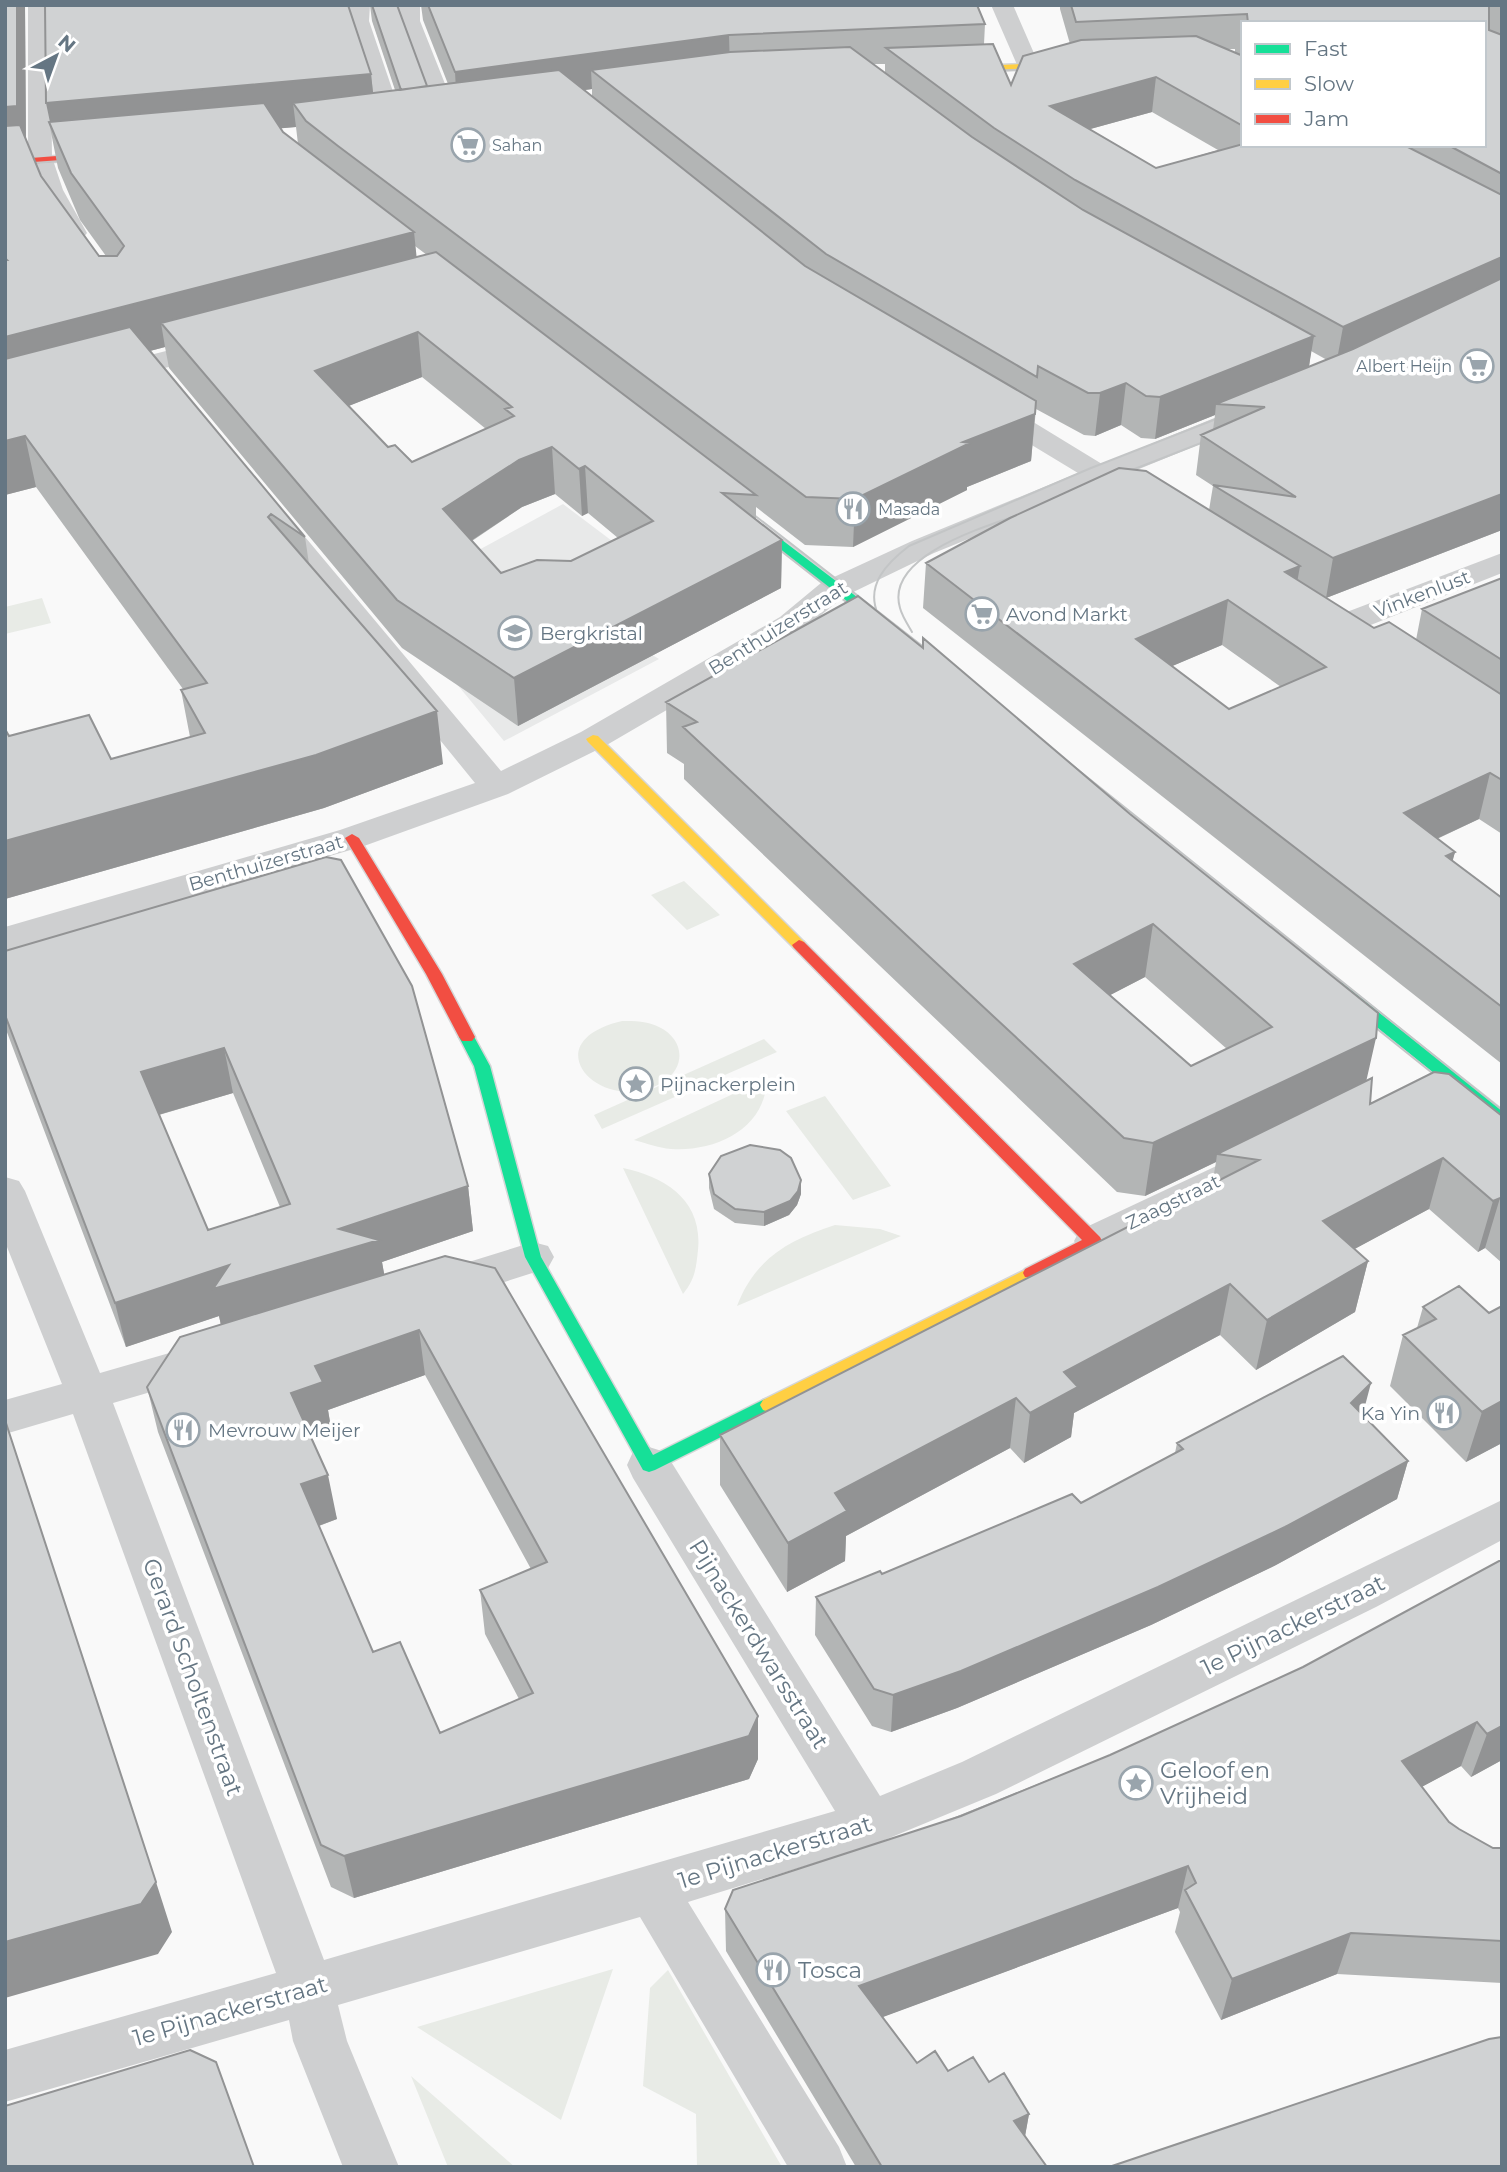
<svg xmlns="http://www.w3.org/2000/svg" width="1507" height="2172" font-family="Montserrat,sans-serif">
<style>
.built{fill:#e8e9e9}
.green{fill:#e8ebe6}
.lines{fill:none;stroke-linecap:round;stroke-linejoin:round}
.fast-casing{stroke:#d5d6d7;stroke-width:3}
.slow-casing{stroke:#d5d6d7;stroke-width:3}
.jam-casing{stroke:#d5d6d7;stroke-width:3}
.street{fill:#cecfd0;fill-rule:evenodd}
.fast{fill:#16e098;fill-rule:evenodd}
.slow{fill:#ffcf43;fill-rule:evenodd}
.jam{fill:#f24e42;fill-rule:evenodd}
.tram{stroke:#c3c5c6;stroke-width:2}
.wall{fill:#b3b5b5;fill-rule:evenodd}
.shaded-wall{fill:#929394}
.building{fill:#d0d2d3;stroke:#929394;stroke-width:2;fill-rule:evenodd}
.labels{text-anchor:middle;dominant-baseline:central;stroke-width:7;stroke-linejoin:round;paint-order:stroke}
.far-poi-label{font-size:16px;fill:#657683;stroke:#fff;text-anchor:start}
.street-label{font-size:19px;fill:#657683;stroke:#fff}
.poi-label{font-size:19px;fill:#657683;stroke:#fff;text-anchor:start}
.near-street-label{font-size:23px;fill:#657683;stroke:#fff}
.near-poi-label{font-size:23px;fill:#657683;stroke:#fff;text-anchor:start}
</style>
<rect width="100%" height="100%" fill="#f9f9f9"/>
<path class="built" d="M563,504L648,568L573,607L659,659L504,741L387,600Z"/>
<path class="green" d="M42,598L51,623L5,634V607Z
M684,881L720,915L687,930L651,895Z
M622,1021C635,1021 647,1021 659,1027C684,1039 687,1067 663,1082C604,1119 529,1043 622,1021Z
M764,1039L777,1052L602,1129L594,1115Z
M761,1081L766,1088C760,1132 712,1152 671,1149C658,1148 646,1143 634,1140Z
M825,1096L891,1186L853,1200L786,1111Z
M623,1168C666,1177 703,1201 698,1250C696,1269 695,1279 683,1294Z
M835,1225L880,1229L901,1236L737,1306C755,1259 788,1240 835,1225Z
M613,1969L561,2120L417,2027Z
M668,1970L782,2167H697L696,2114L643,2086L650,1988Z
M411,2076L515,2167H448Z"/>
<g class="lines">
<defs>
<path id="fast" d="M740,508L899,629V635H889L736,515V509Z
M1337,982L1342,983L1502,1110V1125L1496,1123L1332,991L1329,987Z
M467,1032L472,1033L490,1066L541,1257L653,1455L763,1400L769,1398L775,1400L778,1405L775,1410L655,1470L649,1472L643,1470L525,1257L474,1066L459,1037Z"/>
<path id="slow" d="M1069,62L1072,63V67L951,73L946,70L951,67Z
M593,735L598,736L804,942L806,945L804,948H794L588,742L586,739Z
M1031,1267L1037,1269L1039,1273L1037,1277L775,1410L769,1412L763,1410L760,1405L763,1400Z"/>
<path id="jam" d="M108,152L111,153V157L5,166V160Z
M352,834L359,838L442,974L475,1037L472,1041H462L459,1037L426,974L345,838Z
M799,940L804,942L1100,1237L1102,1241L1100,1245L1037,1277H1025L1023,1273L1025,1269L1082,1240L794,948L792,945Z"/>
</defs>
<use href="#fast" class="fast-casing"/>
<use href="#slow" class="slow-casing"/>
<use href="#jam" class="jam-casing"/>
<path class="street" d="M28,5H50L52,157L63,190L87,233L83,238H65L61,233L39,190L28,157Z
M348,5H370L369,21L405,127L401,132H385L381,127L347,21Z
M398,5H420V21L459,119L455,124H439L435,119L398,21Z
M991,5H1013L1040,67L1037,72L1029,74L1018,67Z
M217,338L227,340L230,346L227,352L5,409V392Z
M989,399L999,401L1102,464L1251,403L1261,401L1271,403L1275,409L1271,415L1122,476L1132,485L1127,491L1117,494L1098,486L934,553L843,597L802,631L605,746L508,794L364,846L5,951V927L340,830L475,783L265,525L260,519L265,513L275,510L285,513L501,771L581,732L780,617L821,583L912,541L1078,473L979,413L975,407L979,401Z
M1502,553V573L1353,632L1342,634L1331,632L1326,625L1331,618Z
M1259,1146L1273,1150L1279,1160L1273,1170L1108,1252L1094,1256L1080,1252L1074,1241L1080,1230Z
M5,1177L19,1181L25,1191L100,1373L204,1343L219,1348L225,1360L219,1372L113,1403L324,1960L835,1811L633,1478L627,1465L633,1452L649,1447L665,1452L880,1796L962,1762L1502,1500V1540L1376,1607L996,1794L870,1846L688,1902L839,2147L847,2167H788L640,1917L338,2005L347,2041L399,2167H343L293,2041L289,2020L5,2102V2050L276,1973L73,1414L5,1434V1400L62,1384L5,1242Z
M533,1242L548,1246L554,1257L548,1268L445,1301L430,1296L424,1285L430,1274Z"/>
<use href="#fast" class="fast"/>
<use href="#slow" class="slow"/>
<use href="#jam" class="jam"/>
<path class="tram" d="M987,71L1036,69
M5,165L75,160
M1114,477L1219,436
M740,504L939,659
M766,539L862,614
M878,614C865,585 887,563 909,546L1091,468L1234,412
M912,632C908,625 902,616 900,608C884,554 991,525 1027,512
M1062,757L1502,1110
M1361,1016L1446,1084"/>
</g>
<path class="wall" d="M5,5H25L26,140L41,176L99,256H106L80,220L58,168L49,122L371,74L373,93L395,90L372,21L370,5H397L427,86L448,84L423,20L421,5H977L985,24L984,44L1011,85L1070,44L1060,9V5H1502V530L1326,598L1374,628L1416,640L1422,609L1502,578V834L1479,819L1437,839L1455,852L1452,861L1502,898V1064L923,608L926,563L1209,510L1213,486L1196,475L1201,435L1213,430L1215,415L1155,439L1141,438L1121,425L1095,436L1084,435L1036,409L1031,461L967,487V490L853,547L805,545L756,507V519L782,540L781,588L518,726L402,648L169,368L165,347L150,351L305,537L309,564L443,764L324,808L5,899V729L9,736L111,759L190,737L181,690L183,689L36,487L5,495ZM1243,23H1484V145H1243ZM1227,49H1235V52ZM873,64H885V73ZM592,89V96L585,90ZM1152,112L1218,150L1156,168L1090,129ZM296,127L298,144L283,132L281,128ZM415,246L427,255L416,257ZM1311,351L1327,360L1309,367ZM422,377L486,429L412,462L388,447L348,406ZM555,494L582,516L588,513L618,538L571,561L501,573L472,541L522,507ZM1222,645L1281,687L1229,709L1172,666Z
M666,702L1130,814L1366,1081L1370,1104L1502,1116V1263L1485,1248L1478,1252L1429,1209L1354,1249L1368,1261L1355,1312L1256,1370L1220,1335L1074,1413L1071,1437L1024,1463L1010,1448L846,1536L845,1561L787,1592L720,1485V1435L1212,1185L1216,1162L1145,1196L1117,1192L684,779V764L667,753ZM1145,977L1227,1049L1191,1066L1110,995Z
M326,857L468,1186L473,1231L382,1262L384,1274L758,1759L749,1779L354,1898L331,1887L158,1432L147,1387L221,1325L219,1316L126,1347L5,1027V951ZM233,1093L280,1207L208,1230L159,1115ZM425,1375L531,1569L480,1590L485,1634L519,1699L440,1733L373,1652L319,1526L337,1519L310,1435L331,1428L328,1410Z
M709,1174L801,1180V1194L797,1205L789,1215L764,1226L735,1223L714,1209L709,1188Z
M1423,1307L1489,1313L1502,1443L1466,1462L1390,1386L1403,1335L1417,1328Z
M1363,1415L1408,1461L1397,1499L1276,1565L1151,1625L957,1708L891,1732L872,1726L815,1635L816,1597L1081,1503L1175,1453L1177,1443Z
M1502,1561V1760L1471,1777L1461,1766L1421,1787L1449,1822L1459,1829L1493,1848H1502V1983L1337,1974L1221,2020L1175,1932L1180,1912L1178,1908L882,2017L917,2063L989,2082L1029,2114L1025,2136L1047,2167H856L726,1951L725,1909L1110,1755L1303,1667Z"/>
<path class="shaded-wall" d="M17,5H25L26,151L5,154V107Z
M729,35L730,70H591L592,89L457,108L455,72Z
M371,74L376,119L293,103L296,127L61,148L51,127L46,103Z
M1156,77L1152,112L1047,141L1050,106Z
M414,232L419,280L161,323L165,347L5,389V337Z
M1502,257V290L1336,365L1343,327Z
M418,332L422,377L321,417L315,371Z
M1314,336L1307,378L1216,404L1215,415L1155,439L1160,397Z
M1126,383L1121,425L1095,436L1100,393Z
M1035,414L1031,461L967,487V490L853,547L855,499L963,442Z
M25,436L36,487L5,495V441Z
M552,447L555,494L522,507L448,556L443,509L519,460Z
M585,466L588,513L582,516L579,469Z
M1502,494V530L1326,598L1333,558Z
M782,540L781,588L518,726L514,678Z
M1300,566L1292,611L1285,572Z
M1228,600L1222,645L1130,684L1136,639Z
M437,711L443,764L324,808L5,899V841Z
M1490,773L1479,819L1393,859L1404,813Z
M1455,852L1443,898L1446,856Z
M1153,924L1145,977L1068,1017L1074,964Z
M1376,1038L1364,1091L1217,1154L1216,1162L1145,1196L1153,1143Z
M224,1048L233,1093L151,1117L141,1072Z
M1443,1158L1429,1209L1312,1272L1323,1221Z
M801,1180V1194L797,1205L789,1215L764,1226V1212Z
M468,1186L473,1231L382,1262L386,1284L223,1334L219,1316L126,1347L115,1303Z
M1500,1198L1485,1248L1478,1252L1493,1201Z
M1368,1261L1355,1312L1256,1370L1267,1320Z
M1230,1284L1220,1335L1074,1413L1071,1437L1024,1463L1030,1413L1064,1372Z
M419,1330L425,1375L328,1410L331,1428L300,1438L291,1393L315,1366Z
M1371,1383L1361,1421L1351,1403Z
M1016,1398L1010,1448L846,1536L845,1561L787,1592L788,1543L835,1493Z
M1502,1401V1443L1466,1462L1482,1412Z
M1408,1461L1397,1499L1276,1565L1151,1625L957,1708L891,1732L893,1695Z
M328,1475L337,1519L310,1529L301,1484Z
M758,1716V1759L749,1779L354,1898L344,1856Z
M1477,1722L1461,1766L1388,1805L1402,1761Z
M1502,1726V1760L1471,1777L1487,1734Z
M1188,1866L1178,1908L856,2027L859,1986Z
M156,1882L172,1932L158,1954L5,1998V1942Z
M1351,1933L1337,1974L1221,2020L1232,1979Z
M1029,2114L1022,2153L1014,2121Z"/>
<path class="building" d="M5,5H17V106L5,107Z
M45,5H348L371,74L46,103Z
M372,5H397L427,86L401,90Z
M428,5H977L985,24L729,35L455,72Z
M1071,5H1502L1489,6V30L1502,35V174L1448,145H1484V23H1248L1247,14L1076,22Z
M1196,36L1243,56V126L1156,77L1050,106L1156,168L1243,144V145H1404L1502,195V257L1343,327L1075,180L994,128L886,48L993,44L1011,85L1023,56L1081,40Z
M850,47L972,137L1083,210L1314,336L1160,397L1146,396L1126,383L1100,393H1088L1038,366L1037,377L826,254L591,70L730,52Z
M559,70L805,266L1036,401L1035,414L963,442L970,443L855,499L806,497L338,146L306,121L293,103Z
M264,103L283,132L414,232L5,337V260H7L5,258V126L20,125L41,176L99,256H117L124,246L71,173L49,122Z
M436,252L756,495L722,493L782,540L514,678L397,600L161,323ZM418,332L512,407L505,409L514,416L412,462L395,445L388,447L315,371ZM552,447L579,469L585,466L653,521L571,561L537,560L501,573L443,509L519,460Z
M1502,278V494L1333,558L1213,485L1296,497L1201,435L1265,407L1216,404L1353,349Z
M130,327L305,537L271,514L268,517L437,711L316,755L5,841V729L9,736L89,715L111,759L205,733L181,690L207,683L25,436L5,441V359Z
M1119,468L1146,471L1300,566L1285,572L1374,628L1389,622L1502,695V780L1490,773L1404,813L1455,852L1446,856L1502,898V1007L926,563L1010,518ZM1228,600L1326,667L1229,709L1136,639Z
M1502,578V660L1422,609Z
M858,596L923,648V638L1130,814L1378,1013L1376,1038L1153,1143L1124,1138L683,727L697,722L666,702ZM1153,924L1272,1027L1191,1066L1074,964Z
M326,857L341,860L412,986L468,1186L339,1229L379,1240L213,1289L229,1265L115,1303L5,1015V951ZM224,1048L290,1204L208,1230L141,1072Z
M1434,1072L1449,1074L1502,1116V1199L1500,1198L1493,1201L1443,1158L1323,1221L1368,1261L1267,1320L1230,1284L1064,1372L1078,1387L1030,1413L1016,1398L835,1493L847,1511L788,1543L720,1435L1259,1160L1217,1154L1372,1078L1370,1104Z
M750,1145L780,1150L791,1158L801,1180L798,1191L790,1201L764,1212L735,1209L714,1194L709,1174L721,1156Z
M445,1256L495,1268L758,1716L749,1736L344,1856L321,1845L147,1387L180,1337ZM419,1330L547,1562L480,1590L533,1693L440,1733L400,1642L373,1652L301,1484L328,1475L291,1393L323,1382L315,1366Z
M1459,1286L1489,1313L1502,1306V1401L1482,1412L1403,1335L1436,1319L1423,1307Z
M1343,1356L1371,1383L1351,1403L1408,1461L1285,1527L1158,1587L961,1671L893,1695L874,1689L816,1597L880,1571L882,1574L1072,1494L1081,1503L1183,1449L1177,1443Z
M5,1420L156,1882L141,1904L5,1942V1826H6L5,1818Z
M1499,1561H1502V1726L1487,1734L1477,1722L1402,1761L1449,1822L1459,1829L1493,1848H1502V1941L1351,1933L1232,1979L1185,1890L1196,1883L1188,1866L859,1986L917,2063L935,2051L948,2071L973,2057L989,2082L1004,2073L1029,2114L1014,2121L1047,2167H882L725,1909L733,1890L961,1816L1110,1755L1303,1667Z
M1502,2037V2167H1109L1489,2039Z
M190,2050L216,2062L254,2167H5V2106Z"/>
<defs>
<symbol id="supermarket-ring" viewBox="-11 -11 22 22"><circle r="9.5" fill="#fff" stroke="#99a4ac" stroke-width="1.5"/><path d="M-6-5.5h2.5l.6 2H6L4.5 2H-2.5L-4.4-4H-6ZM-1.5 3.2a1.3 1.3 0 1 0 .1 0ZM3 3.2a1.3 1.3 0 1 0 .1 0Z" fill="#99a4ac"/></symbol>
<symbol id="restaurant-ring" viewBox="-11 -11 22 22"><circle r="9.5" fill="#fff" stroke="#99a4ac" stroke-width="1.5"/><path d="M-5-6h1v4h1v-4h1v4h1v-4h1v5L-1.5 .5V6h-2V.5L-5-1ZM5-6V6H3V1.5H1.5Q1.5-4 5-6Z" fill="#99a4ac"/></symbol>
<symbol id="school-ring" viewBox="-11 -11 22 22"><circle r="9.5" fill="#fff" stroke="#99a4ac" stroke-width="1.5"/><path d="M0-5L7-2L0 1L-7-2ZM-4 1L0 2.5L4 1V4Q0 6-4 4Z" fill="#99a4ac"/></symbol>
<symbol id="sight-ring" viewBox="-11 -11 22 22"><circle r="9.5" fill="#fff" stroke="#99a4ac" stroke-width="1.5"/><path d="M0-6L1.8-2.2L6-1.7L2.9 1.2L3.7 5.4L0 3.3L-3.7 5.4L-2.9 1.2L-6-1.7L-1.8-2.2Z" fill="#99a4ac"/></symbol>
</defs>
<g fill-rule="evenodd">
<use href="#supermarket-ring" x="449" y="126" width="38" height="38"/>
<use href="#supermarket-ring" x="1458" y="347" width="38" height="38"/>
<use href="#restaurant-ring" x="834" y="490" width="38" height="38"/>
<use href="#supermarket-ring" x="963" y="595" width="38" height="38"/>
<use href="#school-ring" x="496" y="614" width="38" height="38"/>
<use href="#sight-ring" x="617" y="1065" width="38" height="38"/>
<use href="#restaurant-ring" x="1425" y="1394" width="38" height="38"/>
<use href="#restaurant-ring" x="164" y="1411" width="38" height="38"/>
<use href="#sight-ring" x="1117" y="1764" width="38" height="38"/>
<use href="#restaurant-ring" x="754" y="1951" width="38" height="38"/>
</g>
<g class="labels">
<g class="far-poi-label">
<text x="492" y="145">Sahan</text>
<text x="1452" y="366" text-anchor="end">Albert Heijn</text>
<text x="878" y="509">Masada</text>
</g>
<g class="street-label">
<text transform="translate(1422 594) rotate(-21)">Vinkenlust</text>
<text transform="translate(778 628) rotate(-32)">Benthuizerstraat</text>
<text transform="translate(266 863) rotate(-16)">Benthuizerstraat</text>
<text transform="translate(1173 1202) rotate(-26)">Zaagstraat</text>
</g>
<g class="poi-label">
<text x="1006" y="614">Avond Markt</text>
<text x="540" y="633">Bergkristal</text>
<text x="660" y="1084">Pijnackerplein</text>
<text x="1420" y="1413" text-anchor="end">Ka Yin</text>
<text x="208" y="1430">Mevrouw Meijer</text>
</g>
<g class="near-street-label">
<text transform="translate(1293 1625) rotate(-26)">1e Pijnackerstraat</text>
<text transform="translate(759 1644) rotate(58)">Pijnackerdwarsstraat</text>
<text transform="translate(193 1677) rotate(70)">Gerard Scholtenstraat</text>
<text transform="translate(775 1852) rotate(-17)">1e Pijnackerstraat</text>
<text transform="translate(230 2011) rotate(-16)">1e Pijnackerstraat</text>
</g>
<g class="near-poi-label">
<text x="1160" y="1770">Geloof en<tspan x="1160" dy="26">Vrijheid</tspan></text>
<text x="798" y="1970">Tosca</text>
</g>
</g>
<rect width="1507" height="2172" fill="none" stroke="#657683" stroke-width="14"/>
<rect x="1241" y="21" width="245" height="126" fill="#ffffff" stroke="#c1c8cd" stroke-width="2"/>
<rect x="1255" y="44" width="35" height="10" fill="#16e098" stroke="#c1c8cd" stroke-width="2"/>
<text x="1304" y="56" font-size="21" fill="#657683">Fast</text>
<rect x="1255" y="79" width="35" height="10" fill="#ffcf43" stroke="#c1c8cd" stroke-width="2"/>
<text x="1304" y="91" font-size="21" fill="#657683">Slow</text>
<rect x="1255" y="114" width="35" height="10" fill="#f24e42" stroke="#c1c8cd" stroke-width="2"/>
<text x="1304" y="126" font-size="21" fill="#657683">Jam</text>
<g transform="translate(56 56) rotate(41)" stroke="#ffffff" stroke-width="5" paint-order="stroke">
<path d="M0-5L12 26L0 18L-12 26Z" fill="#657683"/>
<text y="-10" font-size="19" font-weight="bold" text-anchor="middle" fill="#657683">N</text>
</g>
</svg>
